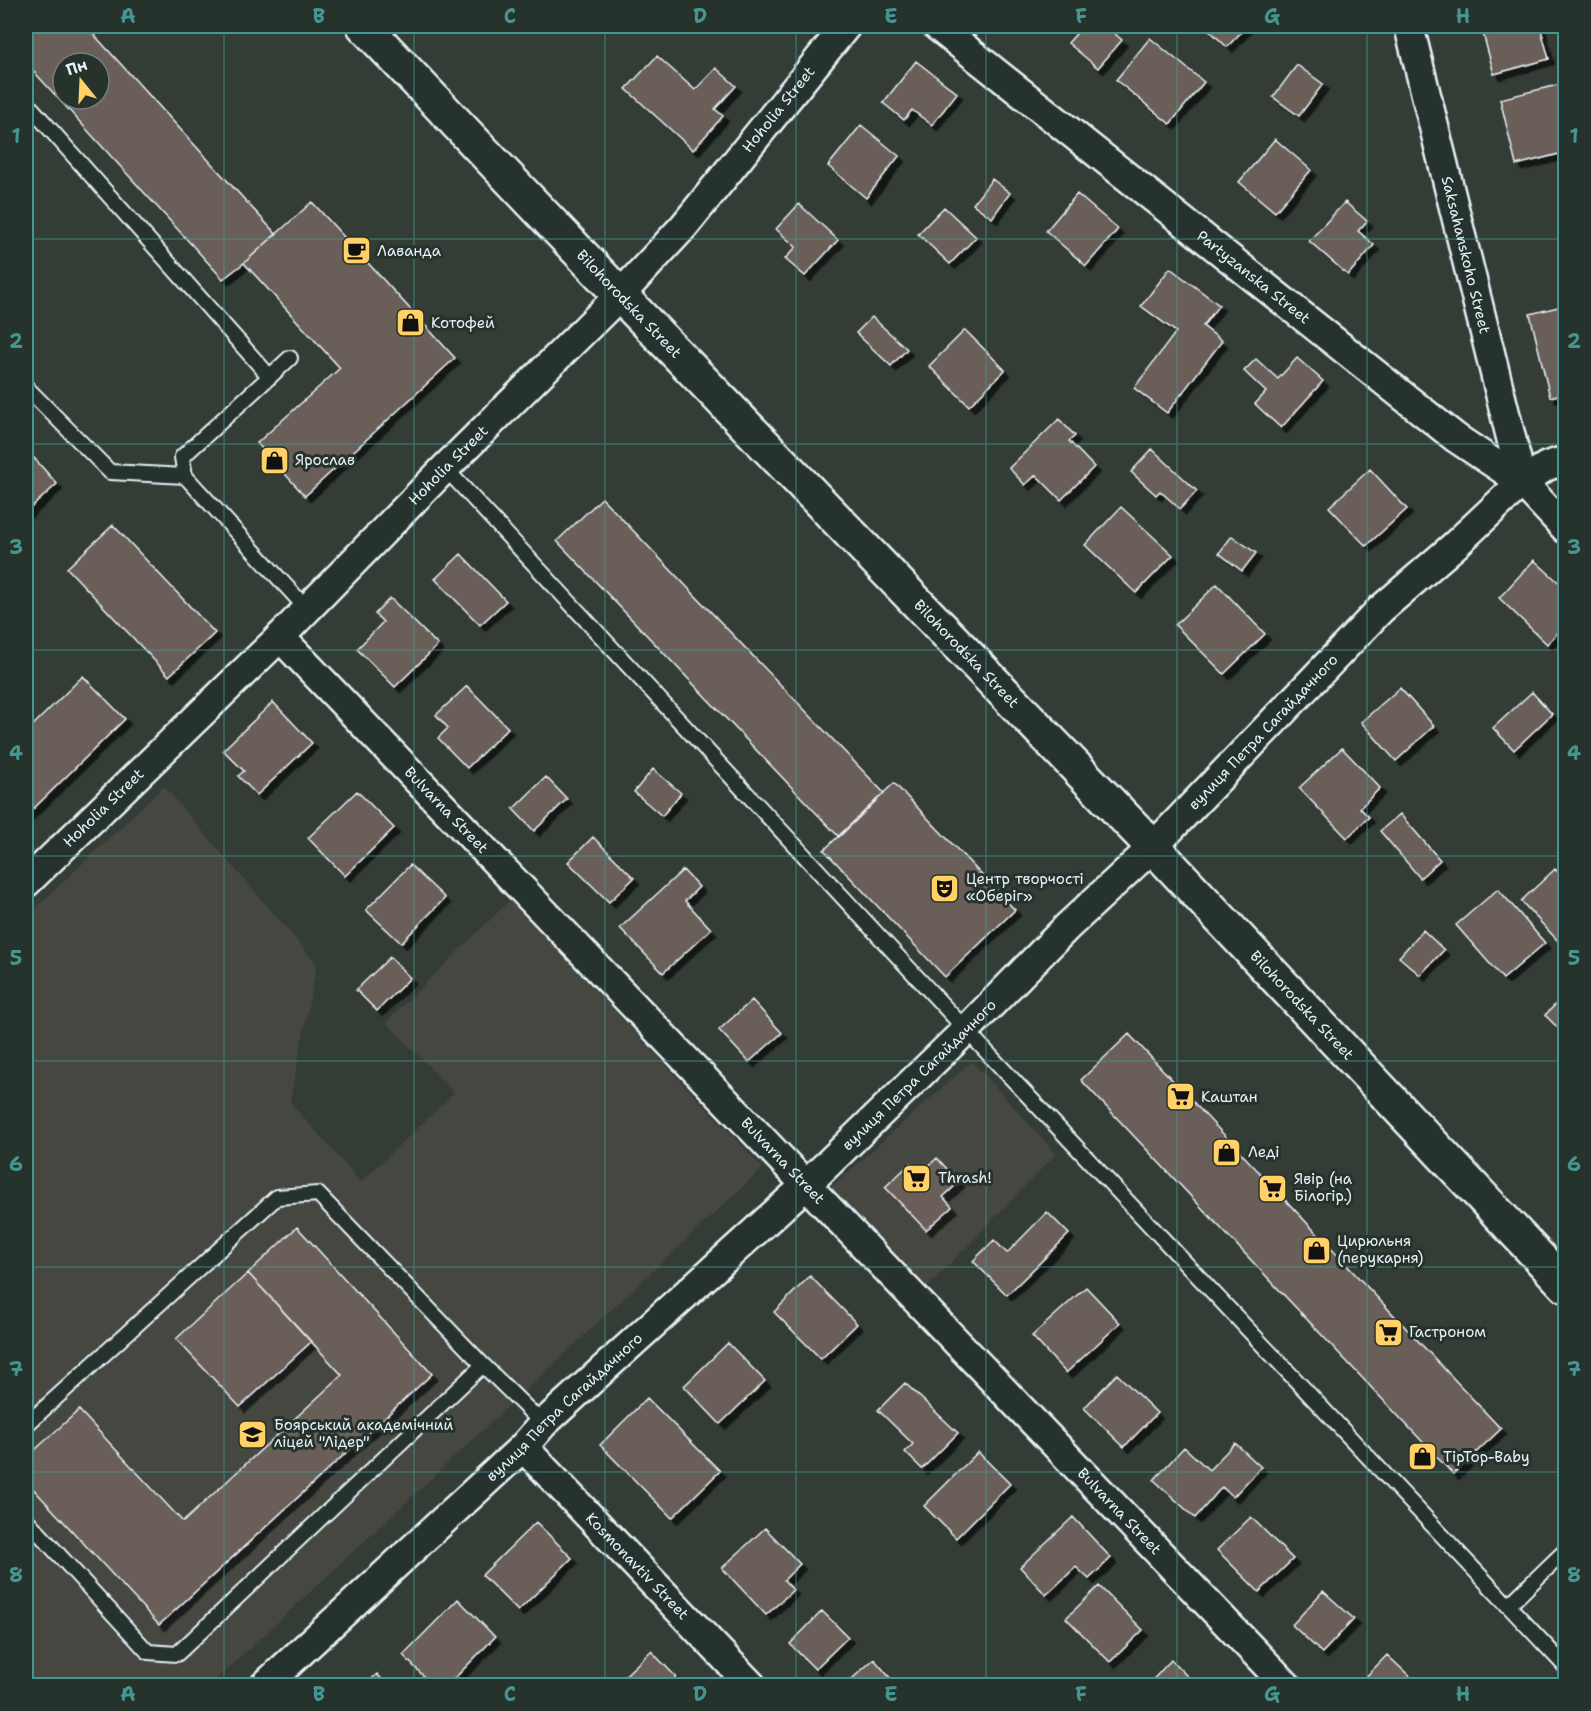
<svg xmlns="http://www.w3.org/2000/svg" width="1591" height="1711" font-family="'Shantell Sans',sans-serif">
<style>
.built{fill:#444640}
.building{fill:#6b5f59;stroke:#e8f1f8;stroke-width:1.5;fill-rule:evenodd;filter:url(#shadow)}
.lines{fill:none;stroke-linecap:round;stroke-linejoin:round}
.service-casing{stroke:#e8f1f8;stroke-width:18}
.minor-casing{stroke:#e8f1f8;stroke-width:33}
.tertiary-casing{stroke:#e8f1f8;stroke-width:38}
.service{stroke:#26332d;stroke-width:14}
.minor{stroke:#26332d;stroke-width:28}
.tertiary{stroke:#26332d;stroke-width:33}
.grid{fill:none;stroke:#459590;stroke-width:1.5;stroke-opacity:0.55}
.labels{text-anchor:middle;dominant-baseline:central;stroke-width:6;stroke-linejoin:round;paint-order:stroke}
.street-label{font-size:15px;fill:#e8f1f8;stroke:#26332d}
.poi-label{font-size:15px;fill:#e8f1f8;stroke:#26332d;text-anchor:start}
.neatline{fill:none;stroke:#459590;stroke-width:2}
.grid-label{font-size:20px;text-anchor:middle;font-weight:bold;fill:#459590}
</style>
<defs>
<filter id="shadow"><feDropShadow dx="5.5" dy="5.5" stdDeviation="0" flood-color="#0009"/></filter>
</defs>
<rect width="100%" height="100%" fill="#343c36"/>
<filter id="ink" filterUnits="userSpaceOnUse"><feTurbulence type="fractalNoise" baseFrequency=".0167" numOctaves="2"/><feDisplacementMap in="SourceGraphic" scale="12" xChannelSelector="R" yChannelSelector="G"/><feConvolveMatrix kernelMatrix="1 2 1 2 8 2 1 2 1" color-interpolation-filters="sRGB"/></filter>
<g filter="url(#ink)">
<path class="built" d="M164,786L317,964L290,1102L361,1182L454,1093L386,1022L510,900L763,1168L211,1685L26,1686V917Z
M972,1061L1056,1154L927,1288L829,1189Z"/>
<path class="building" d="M26,26H86L276,234L244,263L223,279L26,63ZM63,63H99V99H63Z
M1083,26H1106L1122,40L1098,68L1068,43Z
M1205,26H1245L1246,27L1227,47Z
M1481,26H1540L1549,59L1494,74Z
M1150,38L1204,82L1170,124L1116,80Z
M657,56L695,90L716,68L736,86L715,109L723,116L693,150L626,89Z
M916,61L957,93L932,125L912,110L904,120L883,103Z
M1297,65L1323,84L1299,116L1273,97Z
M1566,83V163L1563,153L1516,165L1500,99Z
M861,125L899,156L866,198L828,166Z
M1275,139L1311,170L1275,212L1239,182Z
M992,179L1010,193L992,218L973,204Z
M1077,194L1118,229L1086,266L1046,231Z
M312,202L455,358L305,496L257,443L340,368L244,263Z
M1345,202L1367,221L1358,231L1374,245L1348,275L1309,241Z
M799,204L838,240L805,276L785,259L796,247L776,229Z
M944,207L976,237L950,264L918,234Z
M1170,268L1219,305L1203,326L1222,341L1167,413L1134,388L1176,332L1141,306Z
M1566,305V393L1550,397L1530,314Z
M872,317L907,349L891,366L856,333Z
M965,330L1005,370L969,406L929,366Z
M1297,358L1323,381L1281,428L1255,404L1266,392L1244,371L1256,359L1278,379Z
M1059,419L1075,436L1069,441L1094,467L1061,500L1036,475L1025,485L1009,468Z
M26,449L57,484L26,512Z
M1152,449L1197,491L1180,509L1160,491L1156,495L1131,472Z
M1370,469L1407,509L1366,546L1329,507Z
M602,498L884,793L839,837L557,541Z
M1121,507L1173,555L1136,593L1085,545Z
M113,525L215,633L169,676L67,568Z
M1232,536L1256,553L1242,571L1219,553Z
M461,554L506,601L480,625L435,579Z
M1534,560L1566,589V624L1547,644L1499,598Z
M1217,584L1265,634L1224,674L1175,625Z
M390,598L438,645L395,687L357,649L383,622L375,614Z
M83,676L125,719L26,816V732Z
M467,686L508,728L467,768L438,738L448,728L436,715Z
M1400,688L1434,726L1396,761L1361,722Z
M1532,692L1552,714L1514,750L1493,728Z
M273,702L312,743L257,795L238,776L244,771L223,750Z
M1342,748L1380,788L1360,808L1369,817L1347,838L1299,788Z
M653,769L681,793L662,816L634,792Z
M546,777L567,799L534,831L513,809Z
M894,783L1015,910L945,977L824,850Z
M357,791L394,828L345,876L308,838Z
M1400,814L1440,860L1420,878L1380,831Z
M593,837L634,878L609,902L568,862Z
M410,865L445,898L401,943L366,910Z
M1555,869L1566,880V937L1559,942L1521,901Z
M683,870L699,887L685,901L711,929L663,973L620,928Z
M1498,889L1545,943L1503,979L1456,925Z
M1423,930L1444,950L1420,975L1399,957Z
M390,957L410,978L377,1011L356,990Z
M1566,994V1036L1545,1015Z
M752,1000L782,1033L749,1062L719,1030Z
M1129,1034L1501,1429L1453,1474L1081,1080Z
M937,1158L959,1182L943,1197L952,1207L926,1230L885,1187L911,1163L921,1173Z
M1047,1212L1069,1234L1007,1295L973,1261L994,1240L1007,1253Z
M297,1227L432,1374L159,1625L26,1481V1458L79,1410L183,1522L342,1375L248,1273Z
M248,1273L311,1342L240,1407L176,1339Z
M810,1276L857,1324L821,1359L774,1312Z
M1086,1287L1120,1323L1066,1373L1032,1336Z
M728,1343L765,1381L720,1424L684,1386Z
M1117,1374L1157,1413L1124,1447L1084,1408Z
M905,1383L958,1433L922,1469L905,1452L913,1444L878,1410Z
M647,1398L720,1471L672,1518L600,1445Z
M1235,1443L1261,1467L1233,1497L1222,1487L1195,1518L1154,1480L1184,1447L1209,1470Z
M978,1452L1010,1484L956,1538L924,1506Z
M1073,1517L1111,1558L1089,1579L1076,1567L1046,1595L1020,1567Z
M1251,1517L1293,1559L1259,1592L1217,1550Z
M536,1522L572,1558L518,1611L482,1575Z
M765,1528L800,1564L784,1580L793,1590L766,1615L722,1568Z
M1099,1586L1143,1630L1110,1662L1066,1618Z
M1323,1591L1354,1619L1322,1653L1292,1625Z
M458,1599L495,1637L447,1686H433L403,1655Z
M822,1611L848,1637L815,1669L790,1644Z
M651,1651L676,1677L667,1686H614Z
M1387,1655L1420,1686H1357Z
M874,1659L897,1686H844Z
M1171,1660L1197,1686H1147Z
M377,1674L388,1686H364Z"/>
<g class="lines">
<defs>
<path id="service" d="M26,102L270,377
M290,358L182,457L185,476L307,609
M26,387L110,472L185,476
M445,468L966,1030L1566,1667
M26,1425L277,1197L318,1194L483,1365L543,1424
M26,1519L148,1652L177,1654L483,1365
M1508,1606L1566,1550"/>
<g id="minor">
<path id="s1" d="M937,26L1456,438L1522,482L1566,529"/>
<path id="s2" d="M1409,26L1522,482"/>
<path id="s3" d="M280,637L1287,1686"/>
<path id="s4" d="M26,883L280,637L445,468L620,295L684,226L846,26"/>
<path id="s5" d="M523,1447L752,1686"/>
<path id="s6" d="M264,1686L523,1447L543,1424L806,1185L966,1030L1067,927L1153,847L1380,610L1454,546L1522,482L1547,466L1566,460"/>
</g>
<g id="tertiary">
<path id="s7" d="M364,26L620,295L1153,847L1566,1286"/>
</g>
</defs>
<use href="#service" class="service-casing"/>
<use href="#minor" class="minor-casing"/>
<use href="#tertiary" class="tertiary-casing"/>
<use href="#service" class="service"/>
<use href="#minor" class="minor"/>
<use href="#tertiary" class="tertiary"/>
</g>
</g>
<path class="grid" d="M224,26V1686M414,26V1686M605,26V1686M796,26V1686M986,26V1686M1177,26V1686M1367,26V1686M26,239H1566M26,444H1566M26,650H1566M26,856H1566M26,1061H1566M26,1267H1566M26,1472H1566"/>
<defs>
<symbol id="cafe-square" viewBox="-11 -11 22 22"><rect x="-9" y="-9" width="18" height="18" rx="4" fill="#ffd166" stroke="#26332d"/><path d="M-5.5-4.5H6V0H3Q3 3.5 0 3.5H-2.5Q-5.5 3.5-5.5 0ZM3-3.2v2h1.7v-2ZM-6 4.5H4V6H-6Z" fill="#111"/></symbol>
<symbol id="shop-square" viewBox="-11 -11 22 22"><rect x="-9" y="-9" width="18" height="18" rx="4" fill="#ffd166" stroke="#26332d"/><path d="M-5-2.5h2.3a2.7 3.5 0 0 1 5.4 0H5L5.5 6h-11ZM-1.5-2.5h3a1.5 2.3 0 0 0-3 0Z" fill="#111"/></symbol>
<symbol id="theatre-square" viewBox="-11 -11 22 22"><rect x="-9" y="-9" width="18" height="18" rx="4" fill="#ffd166" stroke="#26332d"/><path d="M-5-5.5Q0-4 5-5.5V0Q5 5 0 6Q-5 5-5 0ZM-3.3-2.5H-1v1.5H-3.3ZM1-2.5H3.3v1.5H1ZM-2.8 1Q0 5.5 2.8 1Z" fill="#111"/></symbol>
<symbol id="supermarket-square" viewBox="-11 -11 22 22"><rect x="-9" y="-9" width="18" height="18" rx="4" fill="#ffd166" stroke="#26332d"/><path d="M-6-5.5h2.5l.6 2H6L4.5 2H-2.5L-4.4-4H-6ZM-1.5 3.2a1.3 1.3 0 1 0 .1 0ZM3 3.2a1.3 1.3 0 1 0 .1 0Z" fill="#111"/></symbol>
<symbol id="school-square" viewBox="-11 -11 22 22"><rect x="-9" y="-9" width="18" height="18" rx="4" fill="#ffd166" stroke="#26332d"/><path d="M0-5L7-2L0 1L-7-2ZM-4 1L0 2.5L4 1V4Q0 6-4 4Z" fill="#111"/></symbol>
</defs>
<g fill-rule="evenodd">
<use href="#cafe-square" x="340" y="234" width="33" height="33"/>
<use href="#shop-square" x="394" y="306" width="33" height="33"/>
<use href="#shop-square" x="258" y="444" width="33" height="33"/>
<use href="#theatre-square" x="928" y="872" width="33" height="33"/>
<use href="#supermarket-square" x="1164" y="1080" width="33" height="33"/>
<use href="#shop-square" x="1210" y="1136" width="33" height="33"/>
<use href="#supermarket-square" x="900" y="1162" width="33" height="33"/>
<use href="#supermarket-square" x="1256" y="1172" width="33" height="33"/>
<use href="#shop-square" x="1300" y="1234" width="33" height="33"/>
<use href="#supermarket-square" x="1372" y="1316" width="33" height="33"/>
<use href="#school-square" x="236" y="1418" width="33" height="33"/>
<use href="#shop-square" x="1406" y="1440" width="33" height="33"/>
</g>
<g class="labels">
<g class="street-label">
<text stroke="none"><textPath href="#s4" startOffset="1080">Hoholia Street</textPath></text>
<text stroke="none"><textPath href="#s2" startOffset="236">Saksahanskoho Street</textPath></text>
<text stroke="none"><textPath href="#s1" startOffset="404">Partyzanska Street</textPath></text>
<text stroke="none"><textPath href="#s7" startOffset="384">Bilohorodska Street</textPath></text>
<text stroke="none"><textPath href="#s4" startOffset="594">Hoholia Street</textPath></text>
<text stroke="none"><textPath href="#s7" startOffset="870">Bilohorodska Street</textPath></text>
<text stroke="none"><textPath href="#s6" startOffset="1382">вулиця Петра Сагайдачного</textPath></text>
<text stroke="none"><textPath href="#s4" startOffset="108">Hoholia Street</textPath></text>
<text stroke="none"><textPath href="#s3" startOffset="240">Bulvarna Street</textPath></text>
<text stroke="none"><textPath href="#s7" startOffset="1356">Bilohorodska Street</textPath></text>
<text stroke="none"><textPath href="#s6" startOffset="896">вулиця Петра Сагайдачного</textPath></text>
<text stroke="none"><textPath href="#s3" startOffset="726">Bulvarna Street</textPath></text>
<text stroke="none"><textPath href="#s6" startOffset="410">вулиця Петра Сагайдачного</textPath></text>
<text stroke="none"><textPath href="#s3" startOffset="1212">Bulvarna Street</textPath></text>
<text stroke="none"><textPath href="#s5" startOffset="165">Kosmonavtiv Street</textPath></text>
</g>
<g class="poi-label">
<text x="377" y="251">Лаванда</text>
<text x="431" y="323">Котофей</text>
<text x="295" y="460">Ярослав</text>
<text x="966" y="879">Центр творчості<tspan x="966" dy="17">«Оберіг»</tspan></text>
<text x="1201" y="1097">Каштан</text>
<text x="1248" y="1152">Леді</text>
<text x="938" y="1178">Thrash!</text>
<text x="1294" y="1179">Явір (на<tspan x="1294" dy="17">Білогір.)</tspan></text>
<text x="1337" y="1241">Цирюльня<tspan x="1337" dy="17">(перукарня)</tspan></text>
<text x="1409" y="1332">Гастроном</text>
<text x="274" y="1425">Боярський академічний<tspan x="274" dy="17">ліцей "Лідер"</tspan></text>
<text x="1443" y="1457">TipTop-Baby</text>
</g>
</g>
<rect width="1591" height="1711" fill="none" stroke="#26332d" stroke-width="66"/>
<g transform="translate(81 81) rotate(342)"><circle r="28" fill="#26332d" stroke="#747f7e" stroke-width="1.5"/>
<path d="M0-4.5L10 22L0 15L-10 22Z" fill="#ffd166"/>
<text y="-9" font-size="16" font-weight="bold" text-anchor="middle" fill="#e8f1f8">Пн</text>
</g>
<rect x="33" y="33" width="1525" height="1645" class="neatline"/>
<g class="grid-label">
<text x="128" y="23">A</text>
<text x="319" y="23">B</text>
<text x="510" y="23">C</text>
<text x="700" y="23">D</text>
<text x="891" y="23">E</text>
<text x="1081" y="23">F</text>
<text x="1272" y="23">G</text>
<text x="1463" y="23">H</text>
<text x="16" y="143">1</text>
<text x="1574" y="143">1</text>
<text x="16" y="348">2</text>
<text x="1574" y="348">2</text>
<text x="16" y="554">3</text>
<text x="1574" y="554">3</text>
<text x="16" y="760">4</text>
<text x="1574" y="760">4</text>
<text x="16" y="965">5</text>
<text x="1574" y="965">5</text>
<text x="16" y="1171">6</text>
<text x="1574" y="1171">6</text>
<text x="16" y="1376">7</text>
<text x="1574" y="1376">7</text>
<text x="16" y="1582">8</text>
<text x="1574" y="1582">8</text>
<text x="128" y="1701">A</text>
<text x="319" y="1701">B</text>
<text x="510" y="1701">C</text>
<text x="700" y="1701">D</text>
<text x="891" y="1701">E</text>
<text x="1081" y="1701">F</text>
<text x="1272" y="1701">G</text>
<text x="1463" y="1701">H</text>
</g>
</svg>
